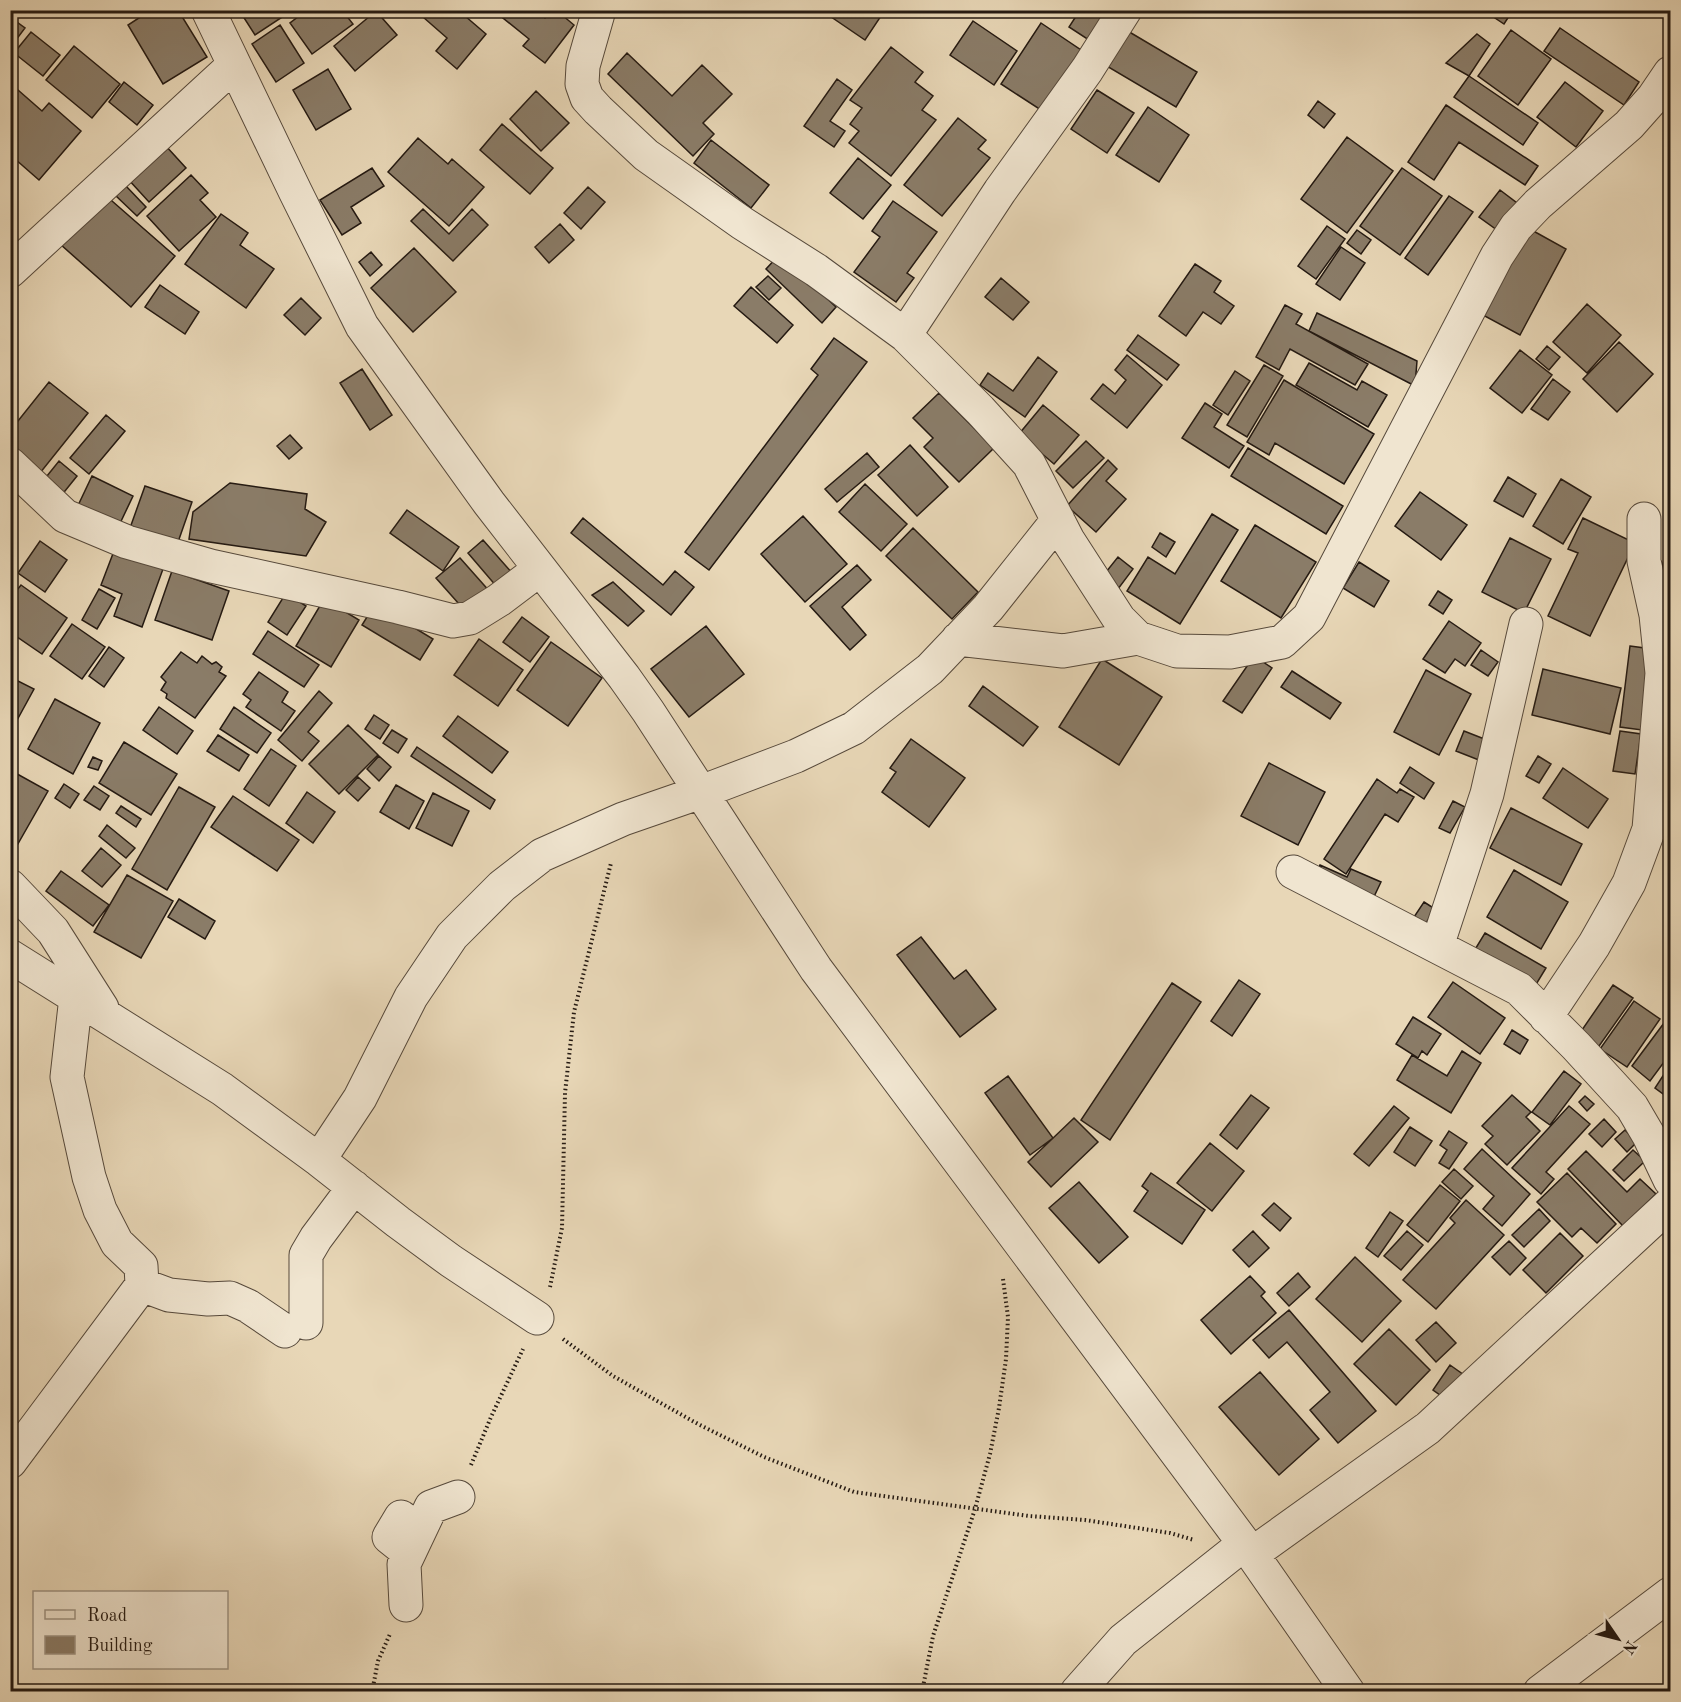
<svg xmlns="http://www.w3.org/2000/svg" width="1681" height="1702" font-family="'Old Standard TT',serif">
<style>
.building{fill:#8a7c68;stroke:#251a12;stroke-width:1.5}
.lines{fill:none;stroke-linecap:round;stroke-linejoin:round}
.minor-casing{stroke:#56493b;stroke-width:35}
.path{stroke:#251a12;stroke-width:4;stroke-dasharray:1.5 3;stroke-linecap:butt}
.minor{stroke:#f0e5d0;stroke-width:33}
</style>
<rect width="100%" height="100%" fill="#e8d7b7"/>
<filter id="stains"><feTurbulence type="fractalNoise" baseFrequency=".00333" numOctaves="4"/><feColorMatrix values="0 0 0 0 .2 0 0 0 0 .09 0 0 0 0 .02 0 0 0 .5 -.17"/></filter>
<radialGradient id="worn" r=".72"><stop offset=".6" stop-color="#630" stop-opacity="0"/><stop offset="1" stop-color="#630" stop-opacity=".3"/></radialGradient>
<path class="building" d="M151,10H178L207,57L163,84L128,25Z
M239,10H293L255,35Z
M307,10H342L353,24L312,54L290,23Z
M355,10H369L360,17Z
M415,10H458L486,34L457,69L436,51L447,38Z
M493,10H536L545,18L551,10H556L574,25L545,63L523,46L529,39Z
M821,10H885L865,40Z
M1080,10H1117L1095,44L1069,27Z
M1483,10H1513L1504,24Z
M376,11L397,35L355,71L334,46Z
M10,17L25,28L10,48Z
M973,21L1017,51L994,85L950,55Z
M1041,23L1084,52L1044,112L1001,84Z
M280,25L304,63L276,82L252,44Z
M1560,28L1639,82L1624,105L1544,51Z
M1126,30L1197,72L1176,107L1105,65Z
M1511,30L1551,59L1518,105L1478,76Z
M31,32L60,55L43,76L14,53Z
M1477,34L1490,44L1469,76L1446,63Z
M74,46L120,84L92,118L46,80Z
M891,47L923,72L915,82L933,96L922,110L936,120L891,176L849,143L859,131L850,124L862,108L850,100Z
M627,53L672,96L702,65L732,94L703,123L714,134L693,156L608,74Z
M328,69L351,109L316,130L293,90Z
M1469,76L1538,123L1523,145L1454,97Z
M837,79L852,90L830,121L845,131L834,147L804,126Z
M124,82L153,105L137,125L109,102Z
M1565,82L1603,111L1576,147L1537,117Z
M10,83L42,111L49,103L81,131L39,180L15,159L10,164Z
M1097,90L1134,113L1107,153L1071,129Z
M536,91L569,123L541,151L510,119Z
M1318,101L1335,114L1324,128L1308,115Z
M1446,105L1538,166L1525,185L1459,142L1434,180L1408,162Z
M1148,107L1189,135L1159,182L1116,155Z
M958,118L986,140L978,149L990,158L942,216L904,185Z
M502,124L553,168L530,194L480,150Z
M1347,137L1393,171L1347,233L1301,199Z
M418,138L448,164L452,159L484,187L449,226L388,172Z
M711,140L769,185L751,208L694,163Z
M165,145L186,168L149,202L128,179Z
M858,158L891,185L863,219L830,193Z
M372,168L384,186L351,207L361,223L342,235L320,200Z
M1402,168L1442,196L1400,255L1360,226Z
M1670,170V183L1664,175Z
M191,175L208,193L200,200L216,217L179,251L147,216Z
M125,185L146,207L137,216L115,195Z
M588,187L605,202L581,229L564,213Z
M1500,190L1517,203L1497,230L1479,217Z
M104,194L175,256L131,307L60,244Z
M1449,196L1473,212L1428,275L1405,258Z
M893,201L937,232L907,273L914,278L896,302L854,272L880,237L872,231Z
M423,209L449,234L472,209L488,225L453,261L411,221Z
M221,214L248,233L240,245L274,269L246,308L185,264Z
M560,224L574,240L549,263L535,247Z
M1327,226L1345,239L1316,279L1298,266Z
M1528,228L1566,249L1520,335L1481,314Z
M1357,230L1371,240L1361,254L1347,243Z
M1341,247L1365,263L1340,300L1316,284Z
M414,248L456,292L413,332L371,288Z
M371,252L382,265L370,276L359,262Z
M780,254L836,307L822,323L766,269Z
M1195,264L1221,281L1214,292L1234,306L1221,324L1203,312L1186,336L1159,316Z
M768,276L781,288L769,300L756,287Z
M1001,278L1029,302L1013,320L985,297Z
M160,285L199,312L185,334L145,307Z
M751,287L793,325L777,343L734,306Z
M301,298L321,318L305,335L284,315Z
M1587,304L1621,335L1587,373L1553,342Z
M1285,305L1302,314L1296,324L1368,364L1355,385L1290,349L1279,370L1256,357Z
M1317,313L1417,361L1415,386L1309,331Z
M1138,335L1179,365L1167,380L1127,350Z
M834,338L867,362L709,570L685,552L818,375L811,369Z
M1619,342L1653,374L1617,412L1583,379Z
M1547,346L1560,357L1549,370L1536,359Z
M1520,350L1552,375L1522,413L1490,388Z
M1127,355L1162,385L1127,428L1091,399L1103,384L1115,394L1126,380L1115,370Z
M1038,357L1057,372L1025,417L980,385L988,373L1013,391Z
M1309,363L1357,390L1362,381L1387,395L1368,427L1296,385Z
M1264,365L1283,376L1247,437L1227,425Z
M362,369L392,415L370,430L340,383Z
M1235,371L1250,381L1228,415L1213,405Z
M1553,379L1570,392L1548,420L1531,409Z
M1284,380L1374,434L1344,484L1275,443L1269,455L1247,442Z
M49,382L88,413L40,473L10,450V431Z
M939,393L994,448L959,482L924,447L933,438L913,418Z
M1205,403L1222,414L1214,427L1244,446L1229,468L1182,438Z
M1043,405L1079,435L1054,464L1019,434Z
M106,415L125,431L89,474L70,458Z
M290,435L302,448L289,459L277,446Z
M1086,441L1104,458L1073,488L1056,471Z
M910,445L948,487L917,516L878,475Z
M1248,448L1343,506L1326,534L1231,476Z
M867,453L879,467L837,502L825,489Z
M1108,460L1117,469L1106,481L1126,499L1096,532L1067,506Z
M59,461L77,476L61,496L43,481Z
M92,476L133,496L114,536L73,516Z
M1508,477L1536,494L1523,517L1494,501Z
M1561,479L1591,497L1563,544L1533,526Z
M230,483L307,494L305,509L326,522L306,556L189,539L193,512Z
M865,484L907,524L881,551L839,512Z
M145,486L192,502L177,545L130,528Z
M1420,492L1467,525L1441,560L1395,526Z
M407,510L459,547L443,571L390,533Z
M1212,514L1238,530L1180,624L1127,591L1148,557L1175,574Z
M803,516L847,564L805,602L761,554Z
M583,518L663,585L675,571L694,587L671,615L571,533Z
M1583,518L1635,543L1590,636L1548,616L1578,553L1568,549Z
M1255,525L1316,562L1281,618L1221,581Z
M913,528L978,592L952,619L886,556Z
M1160,533L1175,542L1166,557L1152,547Z
M1510,538L1551,559L1524,613L1482,592Z
M483,540L513,574L497,587L468,553Z
M40,541L67,560L45,592L18,573Z
M1670,541V591L1656,586Z
M114,551L163,569L142,627L114,616L122,594L101,585Z
M1118,557L1133,569L1118,589L1102,577Z
M460,558L491,593L467,613L436,578Z
M1359,562L1389,581L1374,607L1343,588Z
M857,565L871,580L842,607L866,635L850,650L810,606Z
M172,571L229,591L212,640L155,620Z
M613,582L644,611L628,626L592,595Z
M21,585L67,618L42,654L10,632V599Z
M99,589L115,598L97,629L82,620Z
M1438,591L1452,600L1443,614L1429,605Z
M286,593L306,606L287,635L268,622Z
M324,599L359,620L331,667L296,646Z
M375,604L433,639L420,660L362,625Z
M522,617L549,637L530,662L503,642Z
M1449,621L1481,643L1465,666L1455,659L1445,673L1423,659Z
M72,624L105,647L82,679L50,656Z
M706,626L744,674L689,717L651,669Z
M268,631L319,665L304,687L253,654Z
M479,639L523,670L498,706L454,675Z
M551,642L602,678L568,726L517,690Z
M1630,646L1652,649L1642,730L1620,727Z
M109,647L124,658L104,687L89,676Z
M1481,650L1498,662L1488,676L1471,665Z
M181,652L197,663L202,656L212,664L216,662L222,667L219,672L226,676L195,718L166,698L167,694L161,690L166,682L161,677Z
M1254,656L1272,668L1242,713L1223,701Z
M1102,659L1162,697L1119,765L1059,727Z
M1543,669L1621,688L1610,734L1532,715Z
M1426,670L1471,694L1439,755L1394,732Z
M1292,671L1341,703L1330,719L1281,687Z
M259,672L288,692L282,702L295,711L281,731L246,707L251,700L243,694Z
M10,677L34,689L10,733Z
M983,686L1038,727L1023,746L969,706Z
M319,691L332,703L308,732L319,741L302,761L278,740Z
M55,699L100,723L73,774L28,749Z
M159,707L193,731L177,754L143,730Z
M234,707L271,733L257,753L220,729Z
M374,715L389,725L380,739L365,729Z
M458,716L508,752L492,773L443,736Z
M348,725L378,755L339,794L309,764Z
M392,730L407,739L398,753L383,743Z
M1464,731L1497,744L1489,764L1456,751Z
M1620,731L1641,734L1635,774L1613,771Z
M218,735L249,755L239,771L207,751Z
M911,739L965,778L929,827L882,792L896,772L890,768Z
M124,742L177,774L151,815L99,783Z
M417,747L495,800L490,809L411,756Z
M271,749L296,766L269,806L244,789Z
M379,756L391,767L379,781L367,769Z
M1538,756L1551,764L1539,783L1526,776Z
M93,757L102,761L98,770L88,767Z
M1269,763L1325,792L1298,845L1241,816Z
M1410,767L1434,783L1424,799L1400,783Z
M1563,768L1608,799L1588,828L1543,798Z
M10,770L48,791L15,849L10,846Z
M358,777L370,788L358,801L346,790Z
M1377,779L1397,793L1400,789L1414,797L1398,822L1385,814L1346,874L1324,859Z
M64,784L79,794L70,808L55,798Z
M396,785L424,801L409,829L380,812Z
M94,786L109,796L100,810L84,800Z
M179,787L215,807L167,890L132,869Z
M307,792L335,812L313,843L286,823Z
M433,793L469,811L452,846L416,828Z
M233,796L299,840L277,871L211,827Z
M1453,801L1465,807L1450,833L1439,828Z
M121,806L141,819L136,827L116,813Z
M1511,808L1582,844L1561,885L1490,848Z
M107,825L135,848L126,858L99,836Z
M101,848L121,865L102,887L82,871Z
M1320,865L1347,877L1351,869L1381,882L1370,905L1313,880Z
M1514,870L1568,902L1541,949L1487,917Z
M61,871L109,905L93,926L46,891Z
M127,875L173,901L141,958L94,932Z
M179,899L215,921L205,939L168,917Z
M1424,902L1435,909L1423,928L1412,920Z
M1485,933L1546,968L1532,991L1471,956Z
M921,937L954,979L966,970L996,1009L960,1037L897,955Z
M1239,980L1260,994L1232,1036L1211,1021Z
M1453,982L1505,1018L1480,1054L1428,1017Z
M1172,983L1201,1002L1110,1140L1081,1120Z
M1613,985L1633,998L1592,1056L1573,1043Z
M1634,1001L1660,1019L1627,1067L1600,1049Z
M1413,1017L1441,1034L1427,1055L1422,1051L1418,1058L1396,1044Z
M1667,1019L1670,1022V1054L1650,1081L1632,1066Z
M1512,1030L1528,1040L1520,1054L1504,1044Z
M1462,1051L1481,1063L1451,1113L1397,1080L1412,1055L1447,1076Z
M1670,1065V1099L1655,1088Z
M1564,1071L1581,1084L1550,1125L1532,1112Z
M1008,1076L1053,1138L1030,1155L985,1093Z
M1251,1095L1269,1108L1237,1149L1220,1135Z
M1512,1095L1531,1112L1526,1117L1540,1131L1507,1165L1485,1144L1493,1136L1482,1126Z
M1585,1096L1594,1104L1587,1111L1579,1102Z
M1394,1106L1409,1118L1369,1166L1354,1154Z
M1569,1106L1590,1124L1546,1172L1554,1179L1541,1194L1512,1168Z
M1074,1118L1098,1142L1051,1187L1028,1162Z
M1604,1119L1616,1132L1602,1147L1589,1134Z
M1410,1127L1432,1141L1415,1166L1394,1152Z
M1625,1130L1637,1142L1627,1152L1615,1139Z
M1449,1131L1467,1143L1449,1169L1439,1163L1447,1150L1440,1145Z
M1210,1143L1244,1171L1212,1211L1177,1183Z
M1482,1149L1530,1194L1502,1226L1483,1209L1494,1196L1464,1169Z
M1633,1150L1645,1161L1624,1181L1613,1170Z
M1586,1151L1627,1192L1640,1179L1656,1194L1623,1226L1568,1169Z
M1454,1169L1473,1186L1461,1199L1442,1182Z
M1151,1173L1205,1210L1182,1244L1134,1211L1148,1191L1142,1186Z
M1567,1173L1616,1224L1597,1243L1581,1228L1572,1237L1537,1202Z
M1079,1182L1128,1237L1099,1263L1049,1208Z
M1440,1185L1460,1201L1428,1242L1407,1225Z
M1466,1200L1504,1235L1436,1309L1403,1280L1455,1223L1450,1218Z
M1274,1203L1291,1218L1280,1231L1262,1215Z
M1539,1209L1550,1221L1524,1247L1512,1235Z
M1390,1212L1403,1221L1378,1257L1366,1248Z
M1253,1231L1269,1248L1249,1267L1233,1250Z
M1407,1231L1423,1245L1401,1270L1384,1256Z
M1560,1233L1583,1256L1546,1293L1523,1270Z
M1509,1241L1526,1258L1510,1275L1492,1257Z
M1355,1257L1401,1301L1362,1342L1316,1299Z
M1298,1273L1310,1287L1289,1306L1277,1293Z
M1250,1276L1265,1292L1261,1296L1276,1313L1231,1354L1201,1320Z
M1289,1310L1376,1411L1338,1443L1310,1410L1330,1392L1287,1342L1269,1358L1253,1340Z
M1436,1322L1456,1343L1436,1362L1416,1340Z
M1389,1329L1430,1370L1396,1405L1354,1364Z
M1450,1365L1464,1375L1447,1400L1433,1390Z
M1260,1372L1319,1439L1279,1475L1219,1407Z"/>
<g class="lines">
<defs>
<path id="minor" d="M208,10L295,191L362,326L489,503L624,677L648,711L816,969L1252,1554L1348,1692
M599,10L583,66L582,84L587,98L598,110L646,155L742,223L816,270L905,335L980,410L1029,464L1068,540L1119,619L1138,638L1177,651L1230,652L1282,642L1309,617L1497,256L1516,227L1538,204L1629,125L1653,98L1670,73
M10,271L234,65
M905,335L1000,191L1087,70L1125,10
M10,464L65,516L127,542L211,566L398,607L453,621L470,618L499,600L540,569
M958,639L1063,651L1138,638
M1293,872L1519,989L1576,1046L1632,1107L1649,1136L1670,1180
M10,886L53,931L102,1008
M1437,946L1487,794L1526,624
M10,956L222,1089L319,1160L398,1222L451,1261L537,1318
M76,997L67,1077L89,1177L100,1210L117,1243L141,1266L142,1285L169,1295L208,1299L230,1298L248,1306L285,1331
M1546,1017L1594,945L1629,883L1649,829L1662,673L1656,615L1644,561V519
M319,1160L360,1098L411,997L452,936L502,886L542,855L623,819L701,792L796,756L854,728L930,669L988,608L1058,520
M306,1323V1255L316,1238L354,1187
M10,1462L142,1285
M409,1553L389,1537L401,1517L420,1530
M1252,1554L1428,1428L1670,1204
M406,1605L404,1564L431,1507L458,1497
M1077,1692L1123,1640L1244,1544
M1540,1692L1670,1594"/>
</defs>
<use href="#minor" class="minor-casing"/>
<path class="path" d="M550,1287L562,1228L565,1093L574,1012L611,863
M563,1339L613,1376L698,1424L764,1457L854,1492L1029,1516L1085,1520L1170,1533L1194,1540
M471,1465L491,1417L523,1349
M372,1692L378,1661L390,1634
M922,1692L933,1636L975,1509L990,1454L999,1408L1006,1359L1008,1317L1003,1279"/>
<use href="#minor" class="minor"/>
</g>
<rect width="1681" height="1702" fill="none" stroke="#e8d7b7" stroke-width="36"/>
<rect x="12" y="12" width="1657" height="1678" fill="none" stroke="#251a12" stroke-width="3"/>
<rect x="18" y="18" width="1645" height="1666" fill="none" stroke="#251a12" stroke-width="1.5"/>
<rect x="33" y="1591" width="195" height="78" fill="#f0e5d0" stroke="#9f9484" stroke-width="1.5"/>
<rect x="45" y="1610" width="30" height="9" fill="#f0e5d0" stroke="#9f9484" stroke-width="1.5"/>
<text x="87" y="1621" font-size="18" fill="#251a12">Road</text>
<rect x="45" y="1636" width="30" height="18" fill="#8a7c68" stroke="#9f9484" stroke-width="1.5"/>
<text x="87" y="1651" font-size="18" fill="#251a12">Building</text>
<g transform="translate(1618 1639) rotate(125)" stroke="#f0e5d0" stroke-width="4.5" paint-order="stroke">
<path d="M0-4.5L10 22L0 15L-10 22Z" fill="#251a12"/>
<text y="-9" font-size="16" font-weight="bold" text-anchor="middle" fill="#251a12">N</text>
</g>
<rect width="100%" height="100%" filter="url(#stains)"/>
<rect width="100%" height="100%" fill="url(#worn)"/>
</svg>
